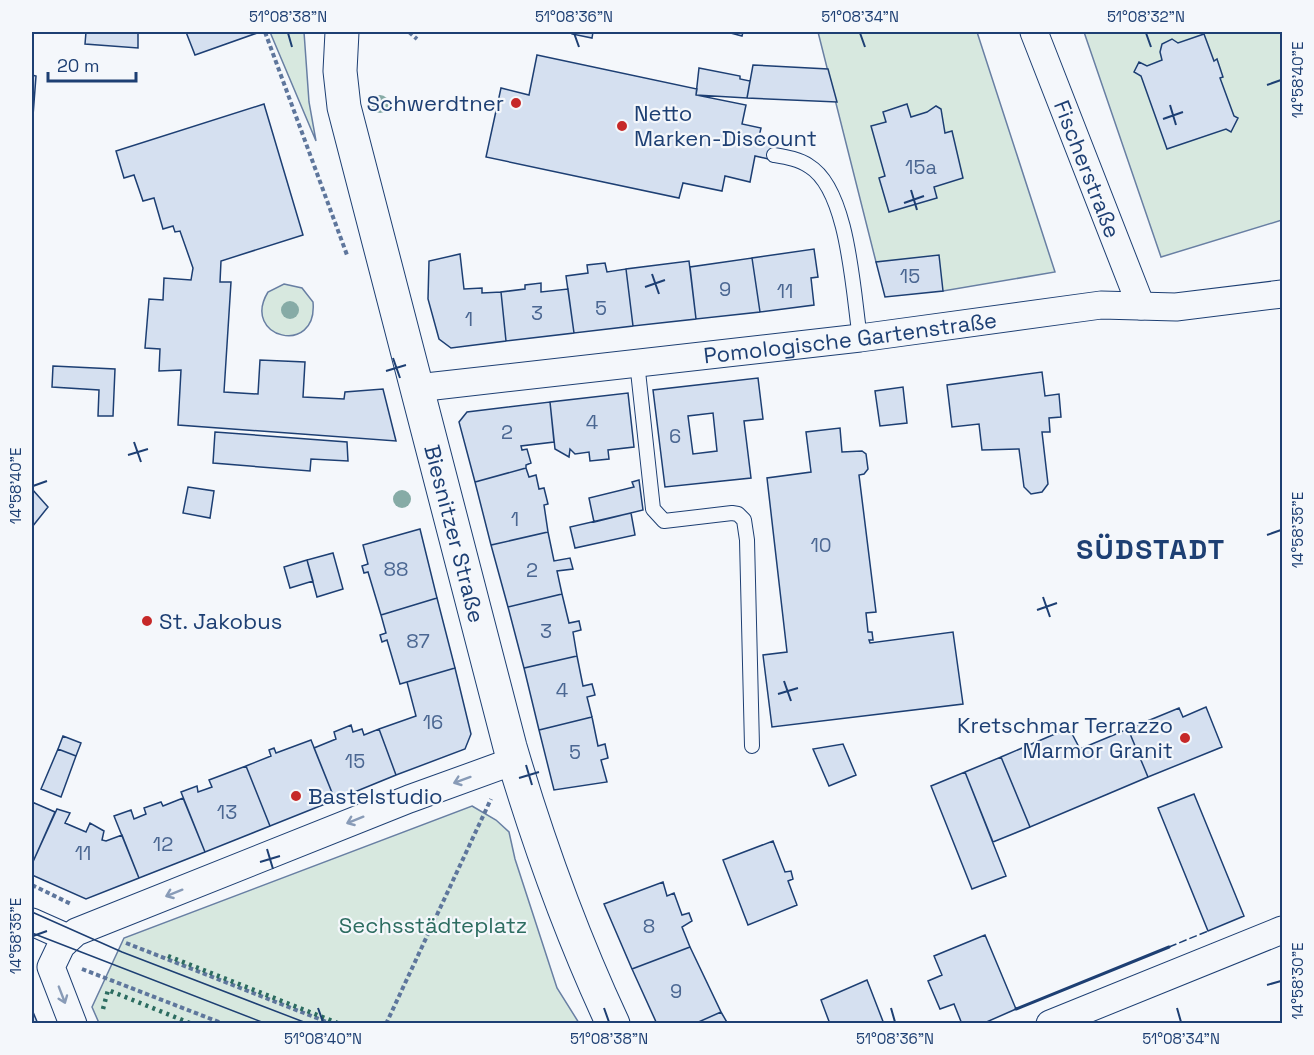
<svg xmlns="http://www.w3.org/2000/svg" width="1314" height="1055" font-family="'Space Grotesk',sans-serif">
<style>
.green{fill:#d7e8df;stroke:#687fa3;stroke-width:1.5}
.building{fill:#d5e0f0;stroke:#1d3f73;stroke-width:1.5;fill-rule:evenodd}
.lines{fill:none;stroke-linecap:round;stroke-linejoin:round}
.service-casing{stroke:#1d3f73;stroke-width:16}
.minor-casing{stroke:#1d3f73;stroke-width:29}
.primary-casing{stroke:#1d3f73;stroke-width:35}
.path{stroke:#5e769c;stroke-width:4;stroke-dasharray:4.5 3;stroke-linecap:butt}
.service{stroke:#f4f7fb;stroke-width:14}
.minor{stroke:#f4f7fb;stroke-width:27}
.primary{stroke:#f4f7fb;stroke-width:33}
.tram{stroke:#1d3f73;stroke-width:1.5}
.hedge{stroke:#2c6c60;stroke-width:4.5;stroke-dasharray:3 4.5;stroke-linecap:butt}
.fence{stroke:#1d3f73;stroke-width:1.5;stroke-dasharray:8 3;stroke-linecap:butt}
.wall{stroke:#1d3f73;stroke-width:3}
.tree{fill:#86aba6}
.oneway{stroke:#889bb7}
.ticks{fill:none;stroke:#1d3f73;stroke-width:2}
.poi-dot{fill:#c62828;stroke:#f4f7fb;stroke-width:2}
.labels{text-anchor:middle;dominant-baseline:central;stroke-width:4.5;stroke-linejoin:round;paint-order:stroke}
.number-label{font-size:20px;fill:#4b6792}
.poi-label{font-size:22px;fill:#1d3f73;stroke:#f4f7fb;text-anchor:start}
.street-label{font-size:22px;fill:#1d3f73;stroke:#f4f7fb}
.park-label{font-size:22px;fill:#2c6c60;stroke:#f4f7fb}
.district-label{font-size:28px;font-weight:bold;letter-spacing:1.5px;fill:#1d3f73;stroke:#f4f7fb}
.neatline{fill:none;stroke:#1d3f73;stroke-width:2}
.ticks-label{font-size:15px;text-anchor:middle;fill:#1d3f73}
</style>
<rect width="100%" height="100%" fill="#f4f7fb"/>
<path class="green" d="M270,32H304L309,102L316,141Z
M818,32H977L1055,272L943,291L876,262Z
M1084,32H1282V220L1161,257Z
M284,284L302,288L313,302C318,357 240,338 268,292Z
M472,806L496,820L509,832L515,859L557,988L579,1023H99L92,1007L124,938Z"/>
<path class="building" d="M86,32H138V48L85,44Z
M186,32H260L195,55Z
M572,32H593L592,38L572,34Z
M727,32H743L742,36Z
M1204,34L1214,61L1217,59L1223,77L1220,78L1234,116L1238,118L1231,132L1226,129L1167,149L1141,76L1134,72L1139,62L1147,66L1162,60L1160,52L1162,44L1172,39L1178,43Z
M537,55L697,89L696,95L746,105L742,124L761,128L758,141L776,145L773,160L755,156L750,182L725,176L722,191L683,183L679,198L486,157L501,88L529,95Z
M753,65L828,69L837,102L747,98Z
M699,68L740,76V79L750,81L747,98L696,95Z
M32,75L36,76L32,129Z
M264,104L303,235L221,261L220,282H231L224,392L258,394L260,360L305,362L303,397L344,399L345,392L383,389L396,441L178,425L181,370L159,371L160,349L145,348L149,299L163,300L164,278L191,280L193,268L180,231L175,232L173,226L163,229L154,198L143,201L134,175L124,178L116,151Z
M907,104L911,117L927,112L936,106L941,109L945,133L952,131L963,178L934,187L937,198L889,212L879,178L885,176L871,126L886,122L883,112Z
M814,249L818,277L811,278L814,305L760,312L752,258Z
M460,254L464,289L482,288V293L501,292L506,341L451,348L439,339L428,299L429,261Z
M939,255L943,291L885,297L876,262Z
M752,258L760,312L696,319L690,267Z
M689,261L696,319L633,326L626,269Z
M605,263L607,272L626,269L633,326L574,333L566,276L588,273L587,265Z
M541,283V292L568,289L574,333L506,341L501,292L525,289V285Z
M53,366L115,369L113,416H98L99,390L52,387Z
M1042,372L1045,396L1059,394L1061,417L1049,418L1050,432H1042L1048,484L1042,492L1031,494L1024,487L1019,449L982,450L979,424L952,427L947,385Z
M758,378L763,419L744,421L751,478L665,487L653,390ZM713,413L717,451L693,454L688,416Z
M903,387L907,423L880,426L875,391Z
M628,393L634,447L608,450L609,459L590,461L589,452L575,454L570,449L569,457L555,449L550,402Z
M550,402L554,442L521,446L522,450L527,449L531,463L526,465V468L475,482L459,422L467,412Z
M840,428L842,452L862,451L866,454L868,469L864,474L859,475L876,612L866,613L868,632H872L873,640H869L870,643L953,632L963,704L772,727L763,655L787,652L767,478L811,472L806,432Z
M215,432L347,442L348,461L311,459L310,471L213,463Z
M526,468L529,477L536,475L539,489L544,488L548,504L544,505L548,532L491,545L475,482Z
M639,480L643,510L594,522L589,498L634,487L632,482Z
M188,487L214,491L210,518L183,513Z
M32,489L48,507L32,527Z
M631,513L635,535L575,548L570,527Z
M420,529L437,598L381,615L368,572L364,573L362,566L368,564L363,545Z
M548,532L554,561L570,558L573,569L557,571L562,594L508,607L491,545Z
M333,553L343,589L317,597L307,560Z
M307,560L313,581L290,588L284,567Z
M562,594L569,623L579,621L581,630L573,632L577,656L524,668L508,607Z
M437,598L455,668L400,684L387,640L382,642L380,635L386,633L381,615Z
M577,656L583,686L592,684L595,695L587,697L592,717L539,730L524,668Z
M455,668L471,734L465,749L396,775L379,729L416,716L407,682Z
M1206,707L1222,747L1148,777L1128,729L1179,708L1183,717Z
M592,717L598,746L605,744L608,758L601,760L607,782L554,790L539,730Z
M351,725L353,732L362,729L364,735L379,729L396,775L335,800L314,748L336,739L334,732Z
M1069,728L1080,749L1128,729L1148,777L1030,827L1001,757Z
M63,736L81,743L76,756L58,749Z
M311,740L335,800L270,826L246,766L271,756L269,750L274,748L276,753Z
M843,744L856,775L829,786L813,749Z
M58,749L76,756L61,797L41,789Z
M1001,757L1030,827L993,842L965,772Z
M246,766L270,826L205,852L181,792L197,786L198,792L212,787L209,780Z
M965,772L1006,876L972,889L931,786Z
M1194,794L1244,916L1208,931L1158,808Z
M183,798L205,852L139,878L114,816L131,810L134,819L146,814L144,808L161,802L163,806Z
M32,802L55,812L32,864Z
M57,809L70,813L65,823L86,832L90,823L104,831L102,840L106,841L122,835L139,878L86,899L32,875V864Z
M773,841L785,872L791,871L793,879L788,881L797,905L748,925L723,860Z
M663,882L667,896L674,893L682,915L689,913L692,921L682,927L690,947L632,969L604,904Z
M985,935L1016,1009L982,1024H962L954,1004L940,1009L928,981L942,975L934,956Z
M690,947L721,1012L694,1024H657L632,969Z
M867,980L884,1024H830L821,1000Z
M33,1012L38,1024H32Z
M721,1012L728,1024H694Z"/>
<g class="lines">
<defs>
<path id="service" d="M774,155C786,157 799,159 809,166C849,190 853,294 860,338
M637,362L653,509L664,521L732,513L738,514L744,520L747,540L752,746"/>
<g id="minor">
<path id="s1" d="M1034,32L1141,306"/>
<path id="s2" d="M417,388L860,338L1101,305L1176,307L1282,294"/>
<path d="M32,922L68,938"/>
<path d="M73,1024L51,967L61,946L76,932L409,799L514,761"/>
<path d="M1050,1024L1282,930"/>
</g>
<g id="primary">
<path id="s3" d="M342,32L340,71L344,107L510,747C538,842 571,934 613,1024"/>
</g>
</defs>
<use href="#service" class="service-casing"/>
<use href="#minor" class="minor-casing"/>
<use href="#primary" class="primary-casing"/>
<path class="path" d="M265,32L347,255
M409,32L417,39
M32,885L71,904
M126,943L332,1024
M82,969L224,1024
M386,1024L491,799"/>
<use href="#service" class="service"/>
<use href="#minor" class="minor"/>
<use href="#primary" class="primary"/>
<path class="tram" d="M32,912L122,952L309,1024
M32,933L267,1024"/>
<path class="hedge" d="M168,956L340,1024
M103,1009L108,990L192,1024"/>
<path class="fence" d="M1169,947L1208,931"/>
<path class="wall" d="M1016,1009L1169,947"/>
</g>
<g class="tree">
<circle cx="380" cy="104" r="9"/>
<circle cx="290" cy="310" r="9"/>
<circle cx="402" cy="499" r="9"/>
</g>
<defs><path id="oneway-shaft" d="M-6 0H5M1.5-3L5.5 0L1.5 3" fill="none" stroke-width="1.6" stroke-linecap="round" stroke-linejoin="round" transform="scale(1.5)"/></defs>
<g class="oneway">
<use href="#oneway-shaft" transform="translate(462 780) rotate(160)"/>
<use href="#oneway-shaft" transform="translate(355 820) rotate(158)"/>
<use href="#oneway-shaft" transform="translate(174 893) rotate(158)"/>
<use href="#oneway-shaft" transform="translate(62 995) rotate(69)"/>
</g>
<path class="ticks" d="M288,33L292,47M574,33L579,47M860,33L865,47M1146,33L1151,47M1267,85L1281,80M1170,105L1176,125M1163,119L1183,112M911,190L917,210M904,203L924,196M652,274L659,294M645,287L665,280M393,358L400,378M386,371L406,365M134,442L141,462M128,455L148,449M33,486L47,481M1267,535L1281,530M1043,597L1050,617M1037,610L1057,603M784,681L791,701M778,694L798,688M526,765L532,785M519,778L539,772M267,849L273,869M260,862L280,856M33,936L47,931M1267,985L1281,981M318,1008L323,1022M604,1008L609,1022M891,1008L895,1022M1177,1008L1181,1022"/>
<g class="poi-dot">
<circle cx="516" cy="103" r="6"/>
<circle cx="622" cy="126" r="6"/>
<circle cx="147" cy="621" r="6"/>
<circle cx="1185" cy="738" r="6"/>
<circle cx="296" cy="796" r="6"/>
</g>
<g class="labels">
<g class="number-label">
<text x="921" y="167">15a</text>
<text x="910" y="276">15</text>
<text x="725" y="289">9</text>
<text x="785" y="291">11</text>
<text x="601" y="308">5</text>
<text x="537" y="313">3</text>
<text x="469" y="319">1</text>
<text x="592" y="422">4</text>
<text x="507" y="432">2</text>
<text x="675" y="436">6</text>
<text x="515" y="519">1</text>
<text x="821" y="545">10</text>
<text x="396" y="569">88</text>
<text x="532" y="570">2</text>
<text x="546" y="631">3</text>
<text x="418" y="641">87</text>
<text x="562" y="690">4</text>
<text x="433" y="722">16</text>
<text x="575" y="752">5</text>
<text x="355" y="761">15</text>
<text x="227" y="812">13</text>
<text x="163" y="844">12</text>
<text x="83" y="853">11</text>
<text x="649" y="926">8</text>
<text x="676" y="991">9</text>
</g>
<g class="poi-label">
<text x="504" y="103" text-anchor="end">Schwerdtner</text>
<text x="634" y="113">Netto<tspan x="634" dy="25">Marken-Discount</tspan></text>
<text x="159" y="621">St. Jakobus</text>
<text x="1173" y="725" text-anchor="end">Kretschmar Terrazzo<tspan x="1173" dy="25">Marmor Granit</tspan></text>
<text x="308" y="796">Bastelstudio</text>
</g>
<g class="street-label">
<text stroke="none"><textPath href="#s1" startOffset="147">Fischerstraße</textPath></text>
<text stroke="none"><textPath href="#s2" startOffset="436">Pomologische Gartenstraße</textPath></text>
<text stroke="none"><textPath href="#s3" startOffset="516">Biesnitzer Straße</textPath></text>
</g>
<g class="park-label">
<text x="433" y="925">Sechsstädteplatz</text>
</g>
<g class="district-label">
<text x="1151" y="549">SÜDSTADT</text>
</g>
</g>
<rect width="1314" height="1055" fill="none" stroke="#f4f7fb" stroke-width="66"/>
<path d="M48 72v9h88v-9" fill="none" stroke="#1d3f73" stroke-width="3"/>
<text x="57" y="72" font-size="18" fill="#1d3f73" stroke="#f4f7fb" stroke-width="4.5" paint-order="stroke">20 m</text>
<rect x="33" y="33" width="1248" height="989" class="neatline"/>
<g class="ticks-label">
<text x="288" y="22">51°08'38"N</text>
<text x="574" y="22">51°08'36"N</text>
<text x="860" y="22">51°08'34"N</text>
<text x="1146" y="22">51°08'32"N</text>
<text transform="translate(1298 80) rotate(-90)" y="5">14°58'40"E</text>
<text transform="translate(16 486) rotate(-90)" y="5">14°58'40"E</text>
<text transform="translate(1298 530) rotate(-90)" y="5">14°58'35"E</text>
<text transform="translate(16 936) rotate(-90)" y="5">14°58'35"E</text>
<text transform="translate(1298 981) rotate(-90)" y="5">14°58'30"E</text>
<text x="323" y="1044">51°08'40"N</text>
<text x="609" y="1044">51°08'38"N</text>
<text x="895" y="1044">51°08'36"N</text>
<text x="1181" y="1044">51°08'34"N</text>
</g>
</svg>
